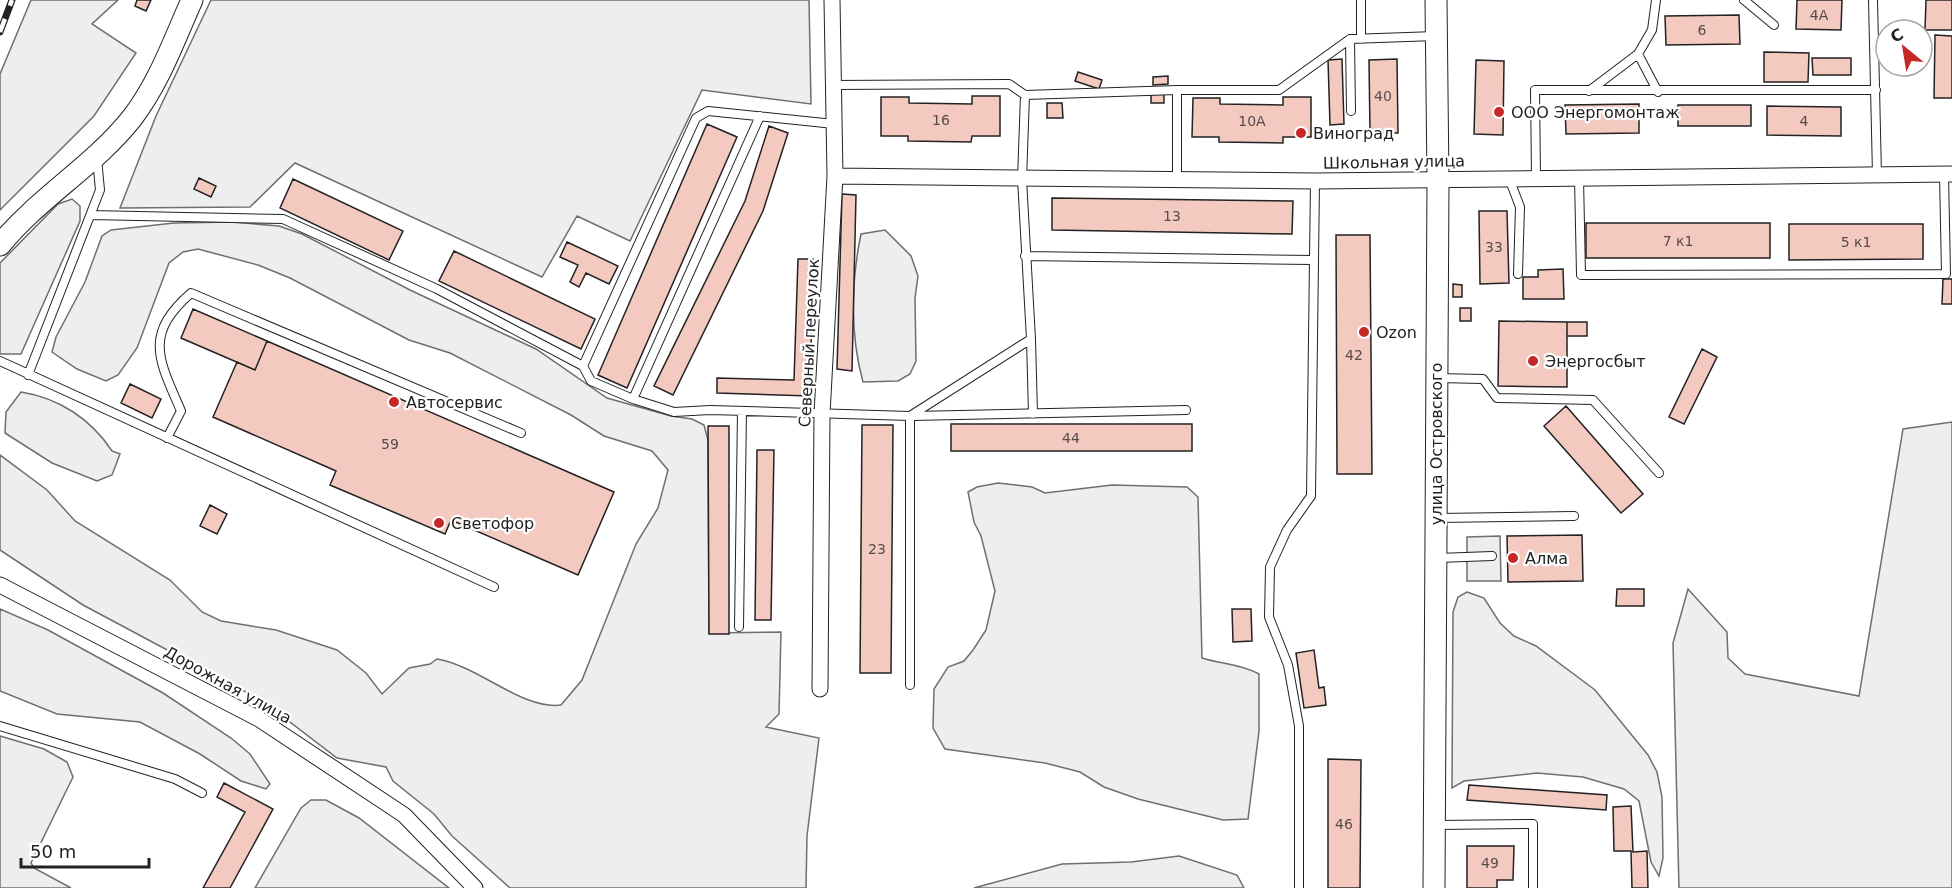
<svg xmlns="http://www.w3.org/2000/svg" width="1952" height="888" font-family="'DejaVu Sans',sans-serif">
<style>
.green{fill:#eee;stroke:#6f6f6f;stroke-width:1.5}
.parking{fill:#ededed;stroke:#6f6f6f;stroke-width:1.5}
.building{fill:#f3c9c0;stroke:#222;stroke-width:1.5}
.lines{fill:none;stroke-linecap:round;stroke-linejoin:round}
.lane-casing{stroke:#222;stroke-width:10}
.street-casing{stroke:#222;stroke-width:17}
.secondary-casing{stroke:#222;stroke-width:23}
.lane{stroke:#fff;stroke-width:8}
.street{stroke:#fff;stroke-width:15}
.secondary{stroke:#fff;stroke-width:21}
.rail-casing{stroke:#222;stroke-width:7}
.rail{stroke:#fff;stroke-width:4.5;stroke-dasharray:14;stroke-linecap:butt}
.poi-dot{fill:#c62828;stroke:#fff;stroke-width:2}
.labels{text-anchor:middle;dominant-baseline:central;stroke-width:4.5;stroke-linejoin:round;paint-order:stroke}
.number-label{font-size:14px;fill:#564c4a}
.poi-label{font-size:16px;fill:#222;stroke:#fff;text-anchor:start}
.street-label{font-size:16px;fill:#222;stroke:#fff}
</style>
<rect width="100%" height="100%" fill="#fff"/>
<path class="green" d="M31,0H118L92,24L136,53L94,116L0,210V74Z
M211,0H809L811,104L702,90L630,241L577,216L542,277L295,163L250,207L120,208L156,116Z
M72,199L80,206V221L21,354H0V263L58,204Z
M232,222L279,226L302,234L410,290L536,349L607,398L671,416L692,419L704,425L708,440L709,633L781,632L779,714L766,727L819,738L807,836L806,888H510L452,836L434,814L393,781L386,767L337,758L261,700L83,605L0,550V455L47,490L75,521L170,580L202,612L221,621L276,630L337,650L366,673L382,694L409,668L430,664L437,659C479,666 522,710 561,705L582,680L636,544L658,508L668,470L652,451L604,436L571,415L450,353L409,340L290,278L258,265L198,249L183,252L169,263L137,348L118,375L106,381L77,369L52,352L56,337L85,282L102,236L111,230L174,223Z
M885,230L911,256L918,276L915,298L916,361L910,374L898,381L863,382C850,335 851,282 861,234Z
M21,392C59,398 91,419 112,451L120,454L112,475L97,481L52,463L5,433L6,412Z
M1952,422V888H1679L1673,643L1688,589L1727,632L1728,658L1745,674L1859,696L1903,429Z
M998,483L1032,487L1045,493L1112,485L1187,487L1198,497L1202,658C1221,664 1241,664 1259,674V731L1248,819L1223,820L1138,799L1104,787L1080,772L1045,763L945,749L933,728L934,689L948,667L964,661L973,650L986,630L995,591L981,536L974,522L968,492L977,487Z
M1467,592L1484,598L1500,623L1514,636L1536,646L1595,690L1648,755L1657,772L1662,797L1663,858L1659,876L1651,862L1639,801L1624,789L1583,777L1537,773L1464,781L1452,788L1453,612L1458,597Z
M0,609L48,630L163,693L231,738L250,754L270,784L266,789L241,781L200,754L140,722L57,714L0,691Z
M0,736L44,749L67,762L73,777L31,863L34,868L71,888H0Z
M311,800H326L359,818L449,888H255L301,808Z
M1179,856L1237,875L1244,888H974L1062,864L1131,862Z"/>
<path class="parking" d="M1500,536L1501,581H1467V537Z"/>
<path class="building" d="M137,0H151L146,11L135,6Z
M1797,0H1842L1841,30L1796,29Z
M1926,0H1952V30H1925Z
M1739,15L1740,44L1666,45L1665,16Z
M1935,35L1952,36V98H1934Z
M1764,52L1809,53L1808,82H1764Z
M1812,58H1851V75H1813Z
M1342,59L1344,124L1330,125L1328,60Z
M1397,59L1398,133H1370L1369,60Z
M1476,60L1504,61L1503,135L1474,134Z
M1078,72L1102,80L1099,89L1075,81Z
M1168,76V84L1153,85V77Z
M1151,93L1164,94V103H1151Z
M972,96H1000V136H972L971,142L908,141V136H881V97H909V103L972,104Z
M1283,97H1311V137H1283V143L1219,142V137H1192L1193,98H1220V104L1283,105Z
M1047,103H1062L1063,118H1047Z
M1639,104V133L1566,134L1565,105Z
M1678,105H1751V126H1678Z
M1767,106L1841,107V136L1767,135Z
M707,124L737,137L627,388L598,375Z
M769,126L788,133L763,211L673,395L654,386L745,201Z
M199,178L216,186L211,197L194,189Z
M293,179L403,231L389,260L280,208Z
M842,194L856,195L852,371L837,369Z
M1052,198L1293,201L1292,234L1052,230Z
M1479,211H1507L1509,283L1480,284Z
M1586,223H1770V258H1586Z
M1789,224H1923V259L1789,260Z
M1336,235H1370L1372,474H1337Z
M567,242L618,266L609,284L586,273L579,287L570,282L578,265L560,257Z
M454,251L595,319L581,349L439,281Z
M798,259H813L810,396L717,393V378L794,380Z
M1563,269L1564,299H1523V277H1538V270Z
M1943,279H1952V304H1942Z
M1453,284L1462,285V297H1453Z
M1460,308H1471V321H1460Z
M193,309L267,341L255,370L181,338Z
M1499,321L1567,322V387L1498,386Z
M1567,322H1587V336H1567Z
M267,341L614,492L578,575L451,520L445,534L330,485L336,471L213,417L237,362L255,370Z
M1702,349L1717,357L1684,424L1669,417Z
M130,384L161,399L152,418L121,403Z
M1566,406L1643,494L1621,513L1544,426Z
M951,424H1192V451H951Z
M862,425H893L891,673H860Z
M708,426H729V634H709Z
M757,450H774L771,620H755Z
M210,505L227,514L217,534L200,526Z
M1582,535L1583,581L1508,582L1507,536Z
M1617,589H1644V606H1616Z
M1232,609H1251L1252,641L1233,642Z
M1314,650L1319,688L1324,687L1326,705L1304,708L1296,653Z
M1328,759L1361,760L1360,888H1328Z
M224,783L273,809L230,888H203L245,812L217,797Z
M1469,785L1607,795L1606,810L1467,800Z
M1631,806L1633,852L1647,851L1648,888H1632L1631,851H1614L1613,807Z
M1467,846H1514L1513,880H1497V888H1467Z"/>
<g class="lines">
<defs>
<path id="lane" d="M1361,0V39
M1744,0L1774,25
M1873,0L1877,175
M1350,39L1351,111
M1638,54L1658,92
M832,85L1009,84L1025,95L1177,90
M1589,91L1638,54L1652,30L1656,0
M1536,177L1535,90H1876
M1579,177L1581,275L1946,274L1944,174
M1509,178L1520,207L1518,274
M1177,180V90H1279L1350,39L1436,36
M91,215L283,219L437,289L583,366L591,381L633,399L674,412L710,410L910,416V685
M1025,256L1313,260
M1031,339L1033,414
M0,361L494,587
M583,366L696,118L708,111L834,124
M28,375L100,190L97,159
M1437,378L1483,379L1497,398L1593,400L1659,473
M633,399L760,116
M910,416L1031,339L1022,179L1025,95
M912,416L1186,410
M167,438L181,411C159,360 143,335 191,293L521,433
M1438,518L1574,516
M1438,558L1492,556
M739,627L742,411
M0,726L175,779L202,793
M1436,825L1533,824V888
M1299,888V726L1288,665L1269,617L1270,567L1287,530L1311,496L1315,181"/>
<path id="street" d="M835,176L1315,181L1952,174
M0,585L259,719L404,815L475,888
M820,689L822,414L835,176L832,0"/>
<path id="secondary" d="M0,245C38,198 94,166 132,118C159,83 174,40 192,0
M1434,888L1438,181L1436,0"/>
</defs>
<use href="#lane" class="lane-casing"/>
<use href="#street" class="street-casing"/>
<use href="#secondary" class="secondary-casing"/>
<use href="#lane" class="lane"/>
<use href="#street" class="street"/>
<use href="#secondary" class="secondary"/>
<defs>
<path id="rail" d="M0,32L12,0"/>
</defs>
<use href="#rail" class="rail-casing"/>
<use href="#rail" class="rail"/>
</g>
<g class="poi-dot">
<circle cx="1499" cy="112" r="6"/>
<circle cx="1301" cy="133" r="6"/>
<circle cx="1364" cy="332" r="6"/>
<circle cx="1533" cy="361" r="6"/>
<circle cx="394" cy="402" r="6"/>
<circle cx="439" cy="523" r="6"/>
<circle cx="1513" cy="558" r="6"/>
</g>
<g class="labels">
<g class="number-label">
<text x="1819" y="15">4А</text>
<text x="1702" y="30">6</text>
<text x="1383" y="96">40</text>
<text x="941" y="120">16</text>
<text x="1252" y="121">10А</text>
<text x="1804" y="121">4</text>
<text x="1172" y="216">13</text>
<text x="1678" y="241">7 к1</text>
<text x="1856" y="242">5 к1</text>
<text x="1494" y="247">33</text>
<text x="1354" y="355">42</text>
<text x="1071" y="438">44</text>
<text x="390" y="444">59</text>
<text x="877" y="549">23</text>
<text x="1344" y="824">46</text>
<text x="1490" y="863">49</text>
</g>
<g class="poi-label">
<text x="1511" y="112">ООО Энергомонтаж</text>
<text x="1313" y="133">Виноград</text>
<text x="1376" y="332">Ozon</text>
<text x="1545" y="361">Энергосбыт</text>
<text x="406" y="402">Автосервис</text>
<text x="451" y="523">Светофор</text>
<text x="1525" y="558">Алма</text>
</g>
<g class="street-label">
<text transform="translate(1394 162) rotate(-1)">Школьная улица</text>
<text transform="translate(809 343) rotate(-87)">Северный переулок</text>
<text transform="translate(1436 444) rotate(-90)">улица Островского</text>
<text transform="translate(228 685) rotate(29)">Дорожная улица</text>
</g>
</g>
<g transform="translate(1904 48) rotate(330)"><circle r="28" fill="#ffffff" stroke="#a7a7a7" stroke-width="1.5"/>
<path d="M0-4.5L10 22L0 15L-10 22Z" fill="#c62828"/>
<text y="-9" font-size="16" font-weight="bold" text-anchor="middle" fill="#222222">С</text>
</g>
<path d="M21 858v9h128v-9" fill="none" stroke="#222222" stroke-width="3"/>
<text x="30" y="858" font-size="18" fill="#222222" stroke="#ffffff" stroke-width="4.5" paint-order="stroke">50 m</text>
</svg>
